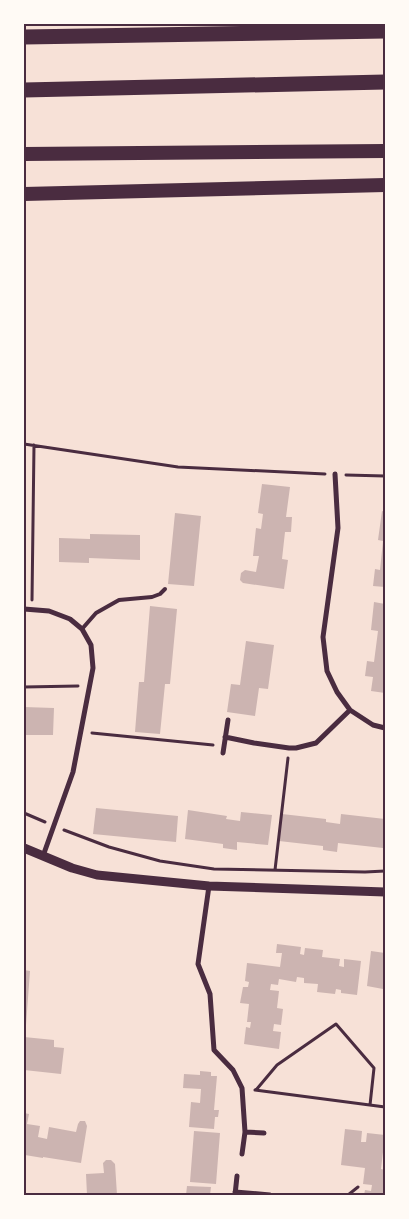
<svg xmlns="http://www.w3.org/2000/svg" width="409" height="1219" font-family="'Fira Sans Condensed',sans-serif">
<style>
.building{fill:#ccb4b1}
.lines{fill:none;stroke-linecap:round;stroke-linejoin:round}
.path{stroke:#4a2c40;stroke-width:3}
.service{stroke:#4a2c40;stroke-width:4}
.minor{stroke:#4a2c40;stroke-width:5}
.tertiary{stroke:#4a2c40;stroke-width:9}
.trunk{stroke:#4a2c40;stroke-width:14}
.motorway{stroke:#4a2c40;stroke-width:15}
.neatline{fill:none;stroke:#4a2c40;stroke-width:2}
</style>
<rect width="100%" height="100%" fill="#f7e1d7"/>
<path class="building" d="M262,484L290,487L286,517H292L291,532H285L282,559L288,560L284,589L243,583L240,580L241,573L245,570L256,572L259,556H253L256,528L261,529L263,514L258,513Z
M382,511L385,512V587L373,586L375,569L380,570L383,541L378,540Z
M175,513L201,516L194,586L168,584Z
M90,534L140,535V560L89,558V563L59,562V538L90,539Z
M374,602L385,604V693L371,691L373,677L365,676L367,661L374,662L378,631L371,630Z
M150,606L177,609L170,684H165L160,734L135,732L139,682H144Z
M246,641L274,645L268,689L259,688L255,716L227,712L231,684L240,685Z
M24,707L54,708L53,735H24Z
M96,808L178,816L176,842L93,834Z
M188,810L227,816L226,819L240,821L241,812L272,815L268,845L237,842V850L223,848V844L185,839Z
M282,814L326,819V822L340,824L341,814L385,819L383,848L338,843L337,852L323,850V846L279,841Z
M277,944L301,947L300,954L304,955L305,948L323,950L322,957L340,959L339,966L344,967V959L361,961L357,995L341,993V990L336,989L335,994L317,992L318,984L304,983V978L297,977L296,982L279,979L278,985L271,984L270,990L279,991L277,1008L283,1009L281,1025L274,1024L273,1031L281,1032L279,1049L244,1044L246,1027L250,1028L251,1022H247L249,1004L240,1003L243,987H248L249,982L245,981L247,963L280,967L282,953H276Z
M371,951L385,953V984H384L383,989L367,986Z
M24,970L30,971L26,1025H24Z
M24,1037L54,1040V1047L64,1048L61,1074L24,1070Z
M200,1071L211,1072V1076H217L214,1110H219L218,1117H215L214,1129L189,1127L191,1102L200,1103L201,1089L183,1088L184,1074L200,1075Z
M24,1113L29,1114L27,1124L40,1126L38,1137L47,1139L49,1127L76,1132L78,1124L80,1121H85L87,1126L81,1163L43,1157V1158L25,1155Z
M345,1129L362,1131L361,1142H366L367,1133L385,1135L381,1169L385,1170V1195H364L365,1190L371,1191L372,1185L363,1184L365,1168L341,1165Z
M194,1131L220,1133L216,1184L190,1182Z
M106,1160H111L115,1164L117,1195H87L86,1174L104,1173L103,1163Z
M187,1186L211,1187L210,1195H186Z"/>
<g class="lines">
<path class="path" d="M24,444L178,467L325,474
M346,475L385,476
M32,600L34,445
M24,687L78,686
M92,733L213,745
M24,813L45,822
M64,830L109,847L160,861L214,869L365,872L385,871
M275,870L288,758
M255,1090L385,1107
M256,1090L277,1065L336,1024L374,1068L370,1105
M348,1195L358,1187"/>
<path class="service" d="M82,629L96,613L119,600L152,597L160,594L165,589"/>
<path class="minor" d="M335,474L338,528L323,637L327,671L337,692L350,710L373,725L385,728
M24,609L49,611L70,619L82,629L91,645L93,668L73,772L43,856
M225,737L254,743L289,748H296L316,743L350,710
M223,753L228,720
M209,886L198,964L210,994L214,1050L233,1070L242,1088L245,1132L242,1154
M245,1132L264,1133
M235,1192L270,1195
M235,1195L237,1176"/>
<path class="tertiary" d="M24,848L72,868L97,875L209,886L385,892"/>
<path class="trunk" d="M24,154L385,151
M24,194L385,185"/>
<path class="motorway" d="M24,37L385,31
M24,90L385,82"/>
</g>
<rect width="409" height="1219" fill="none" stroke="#fffaf5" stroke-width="50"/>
<rect x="25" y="25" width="359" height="1169" class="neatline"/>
</svg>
